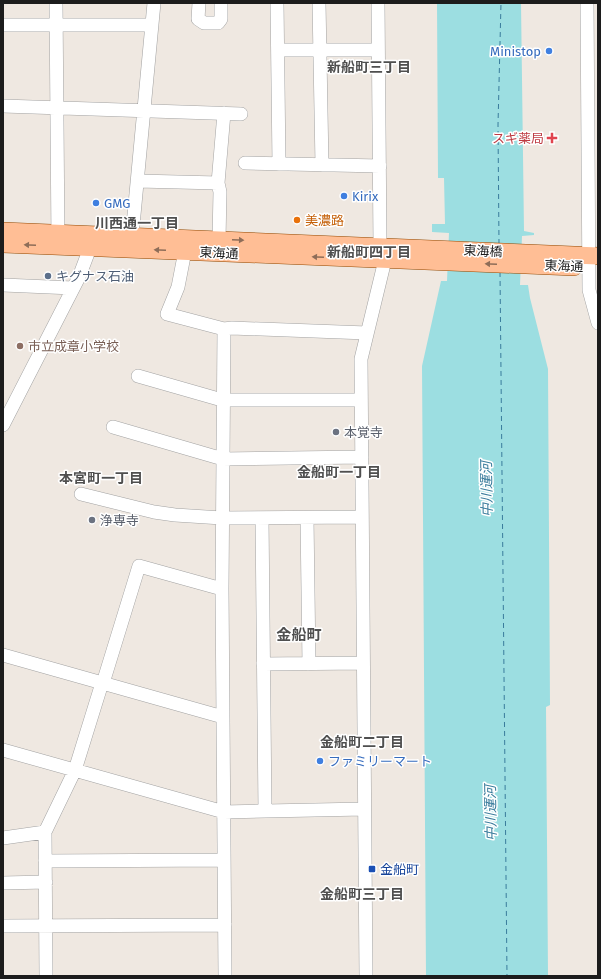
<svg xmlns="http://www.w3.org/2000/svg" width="601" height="979" font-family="'Fira Sans','Noto Sans JP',sans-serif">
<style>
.water{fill:#9cdee1}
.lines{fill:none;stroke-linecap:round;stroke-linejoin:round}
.ferry{stroke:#397c9c;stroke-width:1;stroke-dasharray:5 4;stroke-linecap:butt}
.minor-casing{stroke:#a3a3a3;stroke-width:14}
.major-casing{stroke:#944900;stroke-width:18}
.minor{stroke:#fff;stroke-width:13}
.major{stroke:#ffbe95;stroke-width:17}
.oneway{fill:#8e6d58}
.shop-dot{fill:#3f7fe0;stroke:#fff;stroke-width:1.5}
.health-dot{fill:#e0444e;stroke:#fff;stroke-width:1.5}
.food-dot{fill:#e8710a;stroke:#fff;stroke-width:1.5}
.service-dot{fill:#5c6f8a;stroke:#fff;stroke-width:1.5}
.education-dot{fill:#8d6e63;stroke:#fff;stroke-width:1.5}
.worship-dot{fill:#6b7280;stroke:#fff;stroke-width:1.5}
.transit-dot{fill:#1a4fb4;stroke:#fff;stroke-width:1.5}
.labels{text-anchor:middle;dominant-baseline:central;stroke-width:3;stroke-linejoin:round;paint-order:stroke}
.shop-label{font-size:13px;fill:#366cbe;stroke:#fff;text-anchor:start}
.health-label{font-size:13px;fill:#be3a42;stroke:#fff;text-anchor:end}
.food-label{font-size:13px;fill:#c56008;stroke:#fff;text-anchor:start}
.street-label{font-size:13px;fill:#1c1c1c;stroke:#fff}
.service-label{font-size:13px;fill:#4e5e75;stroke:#fff;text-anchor:start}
.education-label{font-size:13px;fill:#785e54;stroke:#fff;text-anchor:start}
.worship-label{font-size:13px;fill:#5b616d;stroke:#fff;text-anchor:start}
.transit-label{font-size:13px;fill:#164399;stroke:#fff;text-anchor:start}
.neighbourhood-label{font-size:14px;font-weight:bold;fill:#4f4f4f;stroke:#fff}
.water-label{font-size:14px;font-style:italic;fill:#397c9c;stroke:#fff}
.quarter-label{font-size:15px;font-weight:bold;fill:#4f4f4f;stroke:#fff}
</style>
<rect width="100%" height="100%" fill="#efe8e1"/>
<path class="water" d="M437,3H521L524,231L534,233V235L522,236L520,285H528L530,298L548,369L550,705L546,707L548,976H426L422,366L441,281H447L449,233L432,232V224H445L444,178H438Z"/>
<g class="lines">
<path class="ferry" d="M499,244L498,125L501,3
M500,272L507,976"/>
<defs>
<path id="minor" d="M56,3L58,241
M199,3L198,19L204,23H218L221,19V3
M277,3L279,164
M319,3L322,165
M587,3L589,290L598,323
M3,25H152
M278,50H378
M3,106L241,114
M245,163L380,166
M138,181L218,183L224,113
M218,183L220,192L219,239
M132,236L154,3
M185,251L178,287L167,314L224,329L232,328L367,333
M3,285L73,288
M224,329L222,589L225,976
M138,376L222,400H361
M3,425L79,277L93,240
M113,427L223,459L362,457
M81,494L154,512L175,515L222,518L362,517
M262,518L265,811
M307,518L309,664
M3,655L223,717
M263,664L363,663
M103,683L139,566L222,589
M3,750L224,812L364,809
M3,838L45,832
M45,861L224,860
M3,883L46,882
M3,926L225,925
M46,976L45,832L75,770L102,683
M366,976L361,359L385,260L380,246L378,3"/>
<path id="major" d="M3,231L598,256
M3,244L574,267"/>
</defs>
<use href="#minor" class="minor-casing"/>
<use href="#major" class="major-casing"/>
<use href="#minor" class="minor"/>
<use href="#major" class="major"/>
</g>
<defs><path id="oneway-solid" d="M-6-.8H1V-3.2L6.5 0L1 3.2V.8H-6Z"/></defs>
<g class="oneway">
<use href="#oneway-solid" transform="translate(238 240) rotate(2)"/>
<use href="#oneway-solid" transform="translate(30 245) rotate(-178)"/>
<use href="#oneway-solid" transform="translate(160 250) rotate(-177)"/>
<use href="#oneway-solid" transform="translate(318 257) rotate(-177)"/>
<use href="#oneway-solid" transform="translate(491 264) rotate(-178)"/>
</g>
<g class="shop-dot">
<circle cx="549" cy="51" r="4"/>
<circle cx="344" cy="196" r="4"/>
<circle cx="96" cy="203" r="4"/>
<circle cx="320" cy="761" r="4"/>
</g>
<path class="health-dot" d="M550 132h4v4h4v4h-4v4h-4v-4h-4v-4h4z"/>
<circle class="food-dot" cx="297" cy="220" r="4"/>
<circle class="service-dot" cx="48" cy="276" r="4"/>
<circle class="education-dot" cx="20" cy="346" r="4"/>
<g class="worship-dot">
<circle cx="336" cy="432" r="4"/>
<circle cx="92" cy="520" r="4"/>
</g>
<rect class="transit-dot" x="368" y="865" width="8" height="8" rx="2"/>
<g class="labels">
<g class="shop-label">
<text x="541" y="51" text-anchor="end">Ministop</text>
<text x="352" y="196">Kirix</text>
<text x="104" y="203">GMG</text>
<text x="328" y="761">ファミリーマート</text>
</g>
<g class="health-label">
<text x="544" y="138">スギ薬局</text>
</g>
<g class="food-label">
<text x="305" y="220">美濃路</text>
</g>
<g class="street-label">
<text transform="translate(483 251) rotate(3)">東海橋</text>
<text transform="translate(219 253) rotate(3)">東海通</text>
<text transform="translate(564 266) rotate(2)">東海通</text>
</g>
<g class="service-label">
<text x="56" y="276">キグナス石油</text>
</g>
<g class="education-label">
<text x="28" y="346">市立成章小学校</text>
</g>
<g class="worship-label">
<text x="344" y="432">本覚寺</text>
<text x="100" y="520">浄専寺</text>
</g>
<g class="transit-label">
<text x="380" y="869">金船町</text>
</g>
<g class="neighbourhood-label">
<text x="369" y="67">新船町三丁目</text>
<text x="137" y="223">川西通一丁目</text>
<text x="369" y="252">新船町四丁目</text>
<text x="339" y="472">金船町一丁目</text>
<text x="101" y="478">本宮町一丁目</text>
<text x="362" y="742">金船町二丁目</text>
<text x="362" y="894">金船町三丁目</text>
</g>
<g class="water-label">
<text transform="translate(487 489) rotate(-91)">中川運河</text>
<text transform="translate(491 813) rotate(-91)">中川運河</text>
</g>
<g class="quarter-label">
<text x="299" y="635">金船町</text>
</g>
</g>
<rect width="601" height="979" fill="none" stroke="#1c1c1c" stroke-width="8"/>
</svg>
